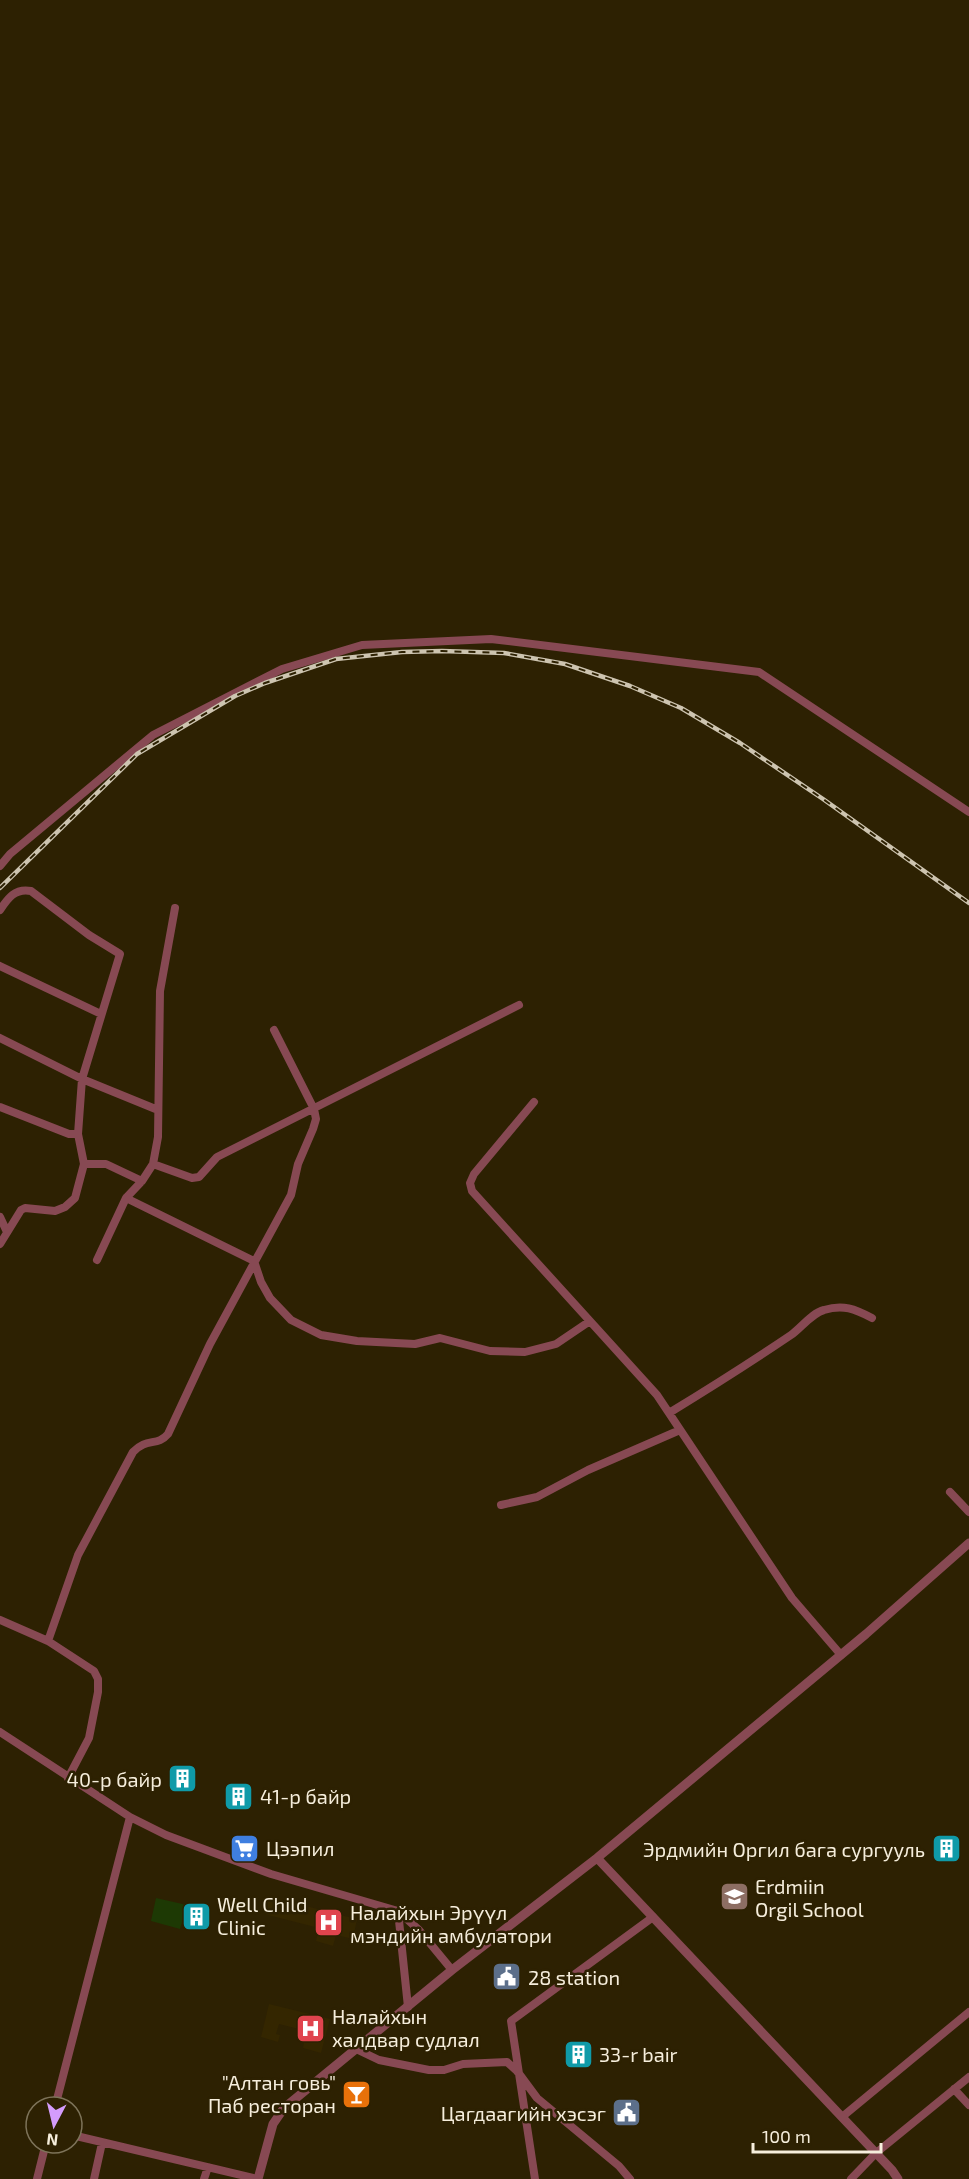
<svg xmlns="http://www.w3.org/2000/svg" width="969" height="2179" font-family="'Exo 2',sans-serif">
<style>
.built{fill:#342600}
.green{fill:#1d3904}
.lines{fill:none;stroke-linecap:round;stroke-linejoin:round}
.minor{stroke:#874953;stroke-width:8}
.tertiary{stroke:#874953;stroke-width:9}
.rail-casing{stroke:#cdc4b0;stroke-width:4.5}
.rail{stroke:#2d2102;stroke-width:2;stroke-dasharray:7;stroke-linecap:butt}
.labels{text-anchor:middle;dominant-baseline:central;stroke-width:5;stroke-linejoin:round;paint-order:stroke}
.poi-label{font-size:20px;fill:#f6eedc;stroke:#2d2102;text-anchor:start}
</style>
<rect width="100%" height="100%" fill="#2d2102"/>
<path class="built" d="M268,1896L329,1912V1915L339,1918L340,1915L357,1919L353,1939L336,1935L333,1946L316,1941L319,1928L264,1914Z
M269,2004L330,2019L321,2053L303,2048L304,2042L309,2043L311,2032L279,2024L276,2034L280,2035L278,2042L261,2037Z"/>
<path class="green" d="M156,1898L187,1905L180,1929L151,1921Z"/>
<g class="lines">
<path class="minor" d="M0,866L10,854L153,735L282,669L362,645L491,639L759,672L969,812
M0,910C8,898 15,888 31,891L89,935L120,954L82,1079L78,1134L84,1164L75,1198L65,1207L55,1211L25,1208L21,1210L0,1244
M0,966L101,1014
M0,1038L82,1079L158,1110
M534,1102L474,1174L470,1183L472,1191L657,1395L792,1598L841,1655
M0,1107L69,1134H78
M84,1164H106L142,1181
M153,1164L192,1178L199,1177L217,1157L519,1005
M126,1198L254,1261L261,1282L270,1298L291,1320L321,1335L357,1341L415,1344L440,1338L490,1351L525,1352L556,1344L590,1321
M0,1217L7,1232
M97,1260L126,1198L142,1181L153,1164L158,1137L160,991L175,908
M669,1413C710,1388 751,1362 791,1335C801,1328 812,1313 824,1310C843,1304 855,1309 872,1318
M950,1492L969,1512
M501,1505L537,1497L588,1470L680,1430
M0,1620L48,1641L94,1671L98,1679V1692L89,1738L68,1778
M48,1641L78,1555L133,1452C147,1437 157,1447 168,1434L210,1344L291,1195L298,1164L313,1129L316,1119L314,1109L274,1030
M0,1732L130,1817L166,1835L271,1874L398,1911L419,1930L452,1970
M398,1911L408,2007
M356,2049L379,2060L429,2070H444L463,2064L507,2062L517,2071L537,2098L619,2166L630,2179
M954,2089L969,2105
M55,2107L130,1817
M842,2117L969,2012
M72,2135L258,2179
M37,2179L46,2143
M94,2179L102,2143
M204,2179L208,2167
M535,2179L511,2021L653,1917
M851,2179L876,2153L969,2077"/>
<path class="tertiary" d="M597,1858L892,2170L898,2179
M258,2179L273,2124L284,2108L452,1970L597,1858L866,1634L969,1543"/>
<defs>
<path id="rail" d="M0,888L137,754L235,696L265,683L336,659L402,652L442,651L504,653L565,664L630,686L681,708L740,743L823,799L969,903"/>
</defs>
<use href="#rail" class="rail-casing"/>
<use href="#rail" class="rail"/>
</g>
<defs>
<symbol id="building-square" viewBox="-11 -11 22 22"><rect x="-9" y="-9" width="18" height="18" rx="4" fill="#0f9aa8" stroke="#2d2102"/><path d="M-4-6H4V6H1V3H-1V6H-4ZM-2.5-4.3h1.7v1.8h-1.7ZM.8-4.3h1.7v1.8H.8ZM-2.5-1h1.7V.8h-1.7ZM.8-1h1.7V.8H.8Z" fill="#fff"/></symbol>
<symbol id="supermarket-square" viewBox="-11 -11 22 22"><rect x="-9" y="-9" width="18" height="18" rx="4" fill="#3f7fe0" stroke="#2d2102"/><path d="M-6-5.5h2.5l.6 2H6L4.5 2H-2.5L-4.4-4H-6ZM-1.5 3.2a1.3 1.3 0 1 0 .1 0ZM3 3.2a1.3 1.3 0 1 0 .1 0Z" fill="#fff"/></symbol>
<symbol id="school-square" viewBox="-11 -11 22 22"><rect x="-9" y="-9" width="18" height="18" rx="4" fill="#8d6e63" stroke="#2d2102"/><path d="M0-5L7-2L0 1L-7-2ZM-4 1L0 2.5L4 1V4Q0 6-4 4Z" fill="#fff"/></symbol>
<symbol id="hospital-square" viewBox="-11 -11 22 22"><rect x="-9" y="-9" width="18" height="18" rx="4" fill="#e0444e" stroke="#2d2102"/><path d="M-5-5h3v3.5h4V-5h3V5h-3V1.5h-4V5h-3Z" fill="#fff"/></symbol>
<symbol id="civic-square" viewBox="-11 -11 22 22"><rect x="-9" y="-9" width="18" height="18" rx="4" fill="#5c6f8a" stroke="#2d2102"/><path d="M-.6-6.5H3V-4.5H.6V-3L4-1V1h2V6H-6V1h2V-1L-.6-3ZM-1.2 2.5V6h2.4V2.5Z" fill="#fff"/></symbol>
<symbol id="bar-square" viewBox="-11 -11 22 22"><rect x="-9" y="-9" width="18" height="18" rx="4" fill="#e8710a" stroke="#2d2102"/><path d="M-6-5H6L.8 .8V4.5H3.5V6h-7V4.5H-.8V.8Z" fill="#fff"/></symbol>
</defs>
<g fill-rule="evenodd">
<use href="#building-square" x="166" y="1762" width="33" height="33"/>
<use href="#building-square" x="222" y="1780" width="33" height="33"/>
<use href="#supermarket-square" x="228" y="1832" width="33" height="33"/>
<use href="#building-square" x="930" y="1832" width="33" height="33"/>
<use href="#school-square" x="718" y="1880" width="33" height="33"/>
<use href="#building-square" x="180" y="1900" width="33" height="33"/>
<use href="#hospital-square" x="312" y="1906" width="33" height="33"/>
<use href="#civic-square" x="490" y="1960" width="33" height="33"/>
<use href="#hospital-square" x="294" y="2012" width="33" height="33"/>
<use href="#building-square" x="562" y="2038" width="33" height="33"/>
<use href="#bar-square" x="340" y="2078" width="33" height="33"/>
<use href="#civic-square" x="610" y="2096" width="33" height="33"/>
</g>
<g class="labels">
<g class="poi-label">
<text x="162" y="1779" text-anchor="end">40-р байр</text>
<text x="260" y="1796">41-р байр</text>
<text x="266" y="1848">Цээпил</text>
<text x="925" y="1849" text-anchor="end">Эрдмийн Оргил бага сургууль</text>
<text x="755" y="1886">Erdmiin<tspan x="755" dy="23">Orgil School</tspan></text>
<text x="217" y="1904">Well Child<tspan x="217" dy="23">Clinic</tspan></text>
<text x="350" y="1912">Налайхын Эрүүл<tspan x="350" dy="23">мэндийн амбулатори</tspan></text>
<text x="528" y="1977">28 station</text>
<text x="332" y="2016">Налайхын<tspan x="332" dy="23">халдвар судлал</tspan></text>
<text x="599" y="2054">33-r bair</text>
<text x="336" y="2082" text-anchor="end">"Алтан говь"<tspan x="336" dy="23">Паб ресторан</tspan></text>
<text x="606" y="2113" text-anchor="end">Цагдаагийн хэсэг</text>
</g>
</g>
<g transform="translate(54 2125) rotate(187)"><circle r="28" fill="#2d2102" stroke="#7d7359" stroke-width="1.5"/>
<path d="M0-4.5L10 22L0 15L-10 22Z" fill="#d49cfc"/>
<text y="-9" font-size="16" font-weight="bold" text-anchor="middle" fill="#f6eedc">N</text>
</g>
<path d="M753 2143v9h128v-9" fill="none" stroke="#f6eedc" stroke-width="3"/>
<text x="762" y="2143" font-size="18" fill="#f6eedc" stroke="#2d2102" stroke-width="4.5" paint-order="stroke">100 m</text>
</svg>
